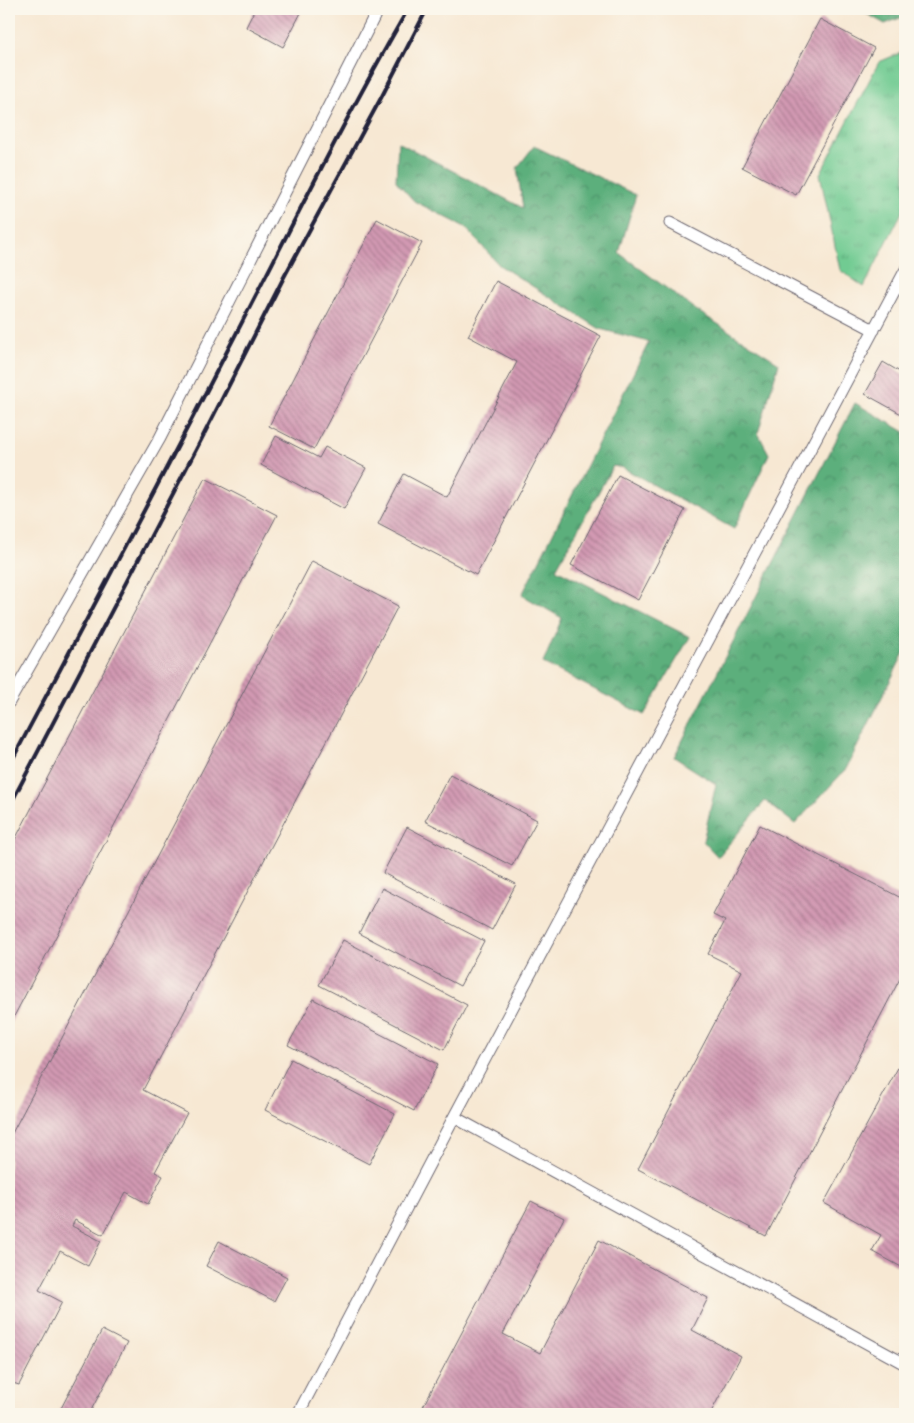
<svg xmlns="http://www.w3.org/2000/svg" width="914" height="1423" font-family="Alegreya,serif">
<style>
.grass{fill:url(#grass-tufts);stroke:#4a7666}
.forest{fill:url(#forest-crowns);stroke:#3f685c}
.building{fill:url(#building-back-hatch)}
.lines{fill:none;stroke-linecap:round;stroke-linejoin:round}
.service-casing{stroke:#6d6770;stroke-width:13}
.service{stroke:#fff;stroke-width:11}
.rail{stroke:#22223b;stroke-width:4}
</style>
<defs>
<pattern id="grass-tufts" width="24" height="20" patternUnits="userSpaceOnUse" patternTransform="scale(1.25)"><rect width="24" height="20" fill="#71cb92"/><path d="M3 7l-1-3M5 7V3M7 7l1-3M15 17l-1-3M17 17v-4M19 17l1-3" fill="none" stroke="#62ae7f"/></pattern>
<pattern id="forest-crowns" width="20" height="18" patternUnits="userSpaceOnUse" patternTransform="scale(1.25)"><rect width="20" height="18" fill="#5caf7c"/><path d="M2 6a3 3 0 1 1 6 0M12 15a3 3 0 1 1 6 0" fill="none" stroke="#4c8e67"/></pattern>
<pattern id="building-back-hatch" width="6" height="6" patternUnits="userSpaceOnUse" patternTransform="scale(1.25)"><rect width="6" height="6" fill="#d299b2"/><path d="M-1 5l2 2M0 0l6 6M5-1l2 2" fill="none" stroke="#aa7c92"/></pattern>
</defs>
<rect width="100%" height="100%" fill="#fbf7ec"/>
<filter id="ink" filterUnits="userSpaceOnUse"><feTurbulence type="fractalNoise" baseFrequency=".02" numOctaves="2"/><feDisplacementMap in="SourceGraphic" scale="10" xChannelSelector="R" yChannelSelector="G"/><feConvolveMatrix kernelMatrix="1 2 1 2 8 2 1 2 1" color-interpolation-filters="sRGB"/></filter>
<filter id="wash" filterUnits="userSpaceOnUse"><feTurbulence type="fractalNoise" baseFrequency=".0096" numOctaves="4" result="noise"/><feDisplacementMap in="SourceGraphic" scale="20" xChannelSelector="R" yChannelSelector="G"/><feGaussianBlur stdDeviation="1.12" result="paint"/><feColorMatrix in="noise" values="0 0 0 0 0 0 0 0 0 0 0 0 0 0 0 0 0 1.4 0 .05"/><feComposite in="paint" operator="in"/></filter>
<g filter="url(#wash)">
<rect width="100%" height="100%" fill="#f7e8d3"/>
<path class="grass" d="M905,51V206L864,287L840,270L820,174L879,62Z"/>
<path class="forest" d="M858,9H905V16L885,24Z
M398,142L523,208L517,168L534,146L636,195L619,253L696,310L779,363L758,433L769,454L734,529L623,468L613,466L556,569L690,637L644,715L543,663L562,618L522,595L649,342L600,329L499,265L465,227L414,201L396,181Z
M855,403L905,432V651L846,769L795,824L765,801L718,857L703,841L716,784L674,757Z"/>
<g id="blocks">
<path class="building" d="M255,9H303L283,47L246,27Z
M820,19L874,48L796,195L742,167Z
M377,219L422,243L314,449L269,426Z
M496,281L601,336L476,575L378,524L404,474L447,497L517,362L468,336Z
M883,362L905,375V416L865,394Z
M276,436L319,458L325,447L366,468L344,509L261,465Z
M618,475L685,510L638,600L571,565Z
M205,478L277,515L9,1026V851Z
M312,561L398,606L143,1090L187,1113L155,1172L163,1176L148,1204L126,1192L103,1235L75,1220L72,1226L101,1241L88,1266L60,1251L39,1290L62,1302L19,1385L13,1383L9,1391V1139Z
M450,774L537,820L512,866L425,821Z
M760,825L905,900V969L766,1236L638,1169L742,971L708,954L725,921L713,915Z
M407,827L516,884L492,930L383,873Z
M382,888L484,941L460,986L359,933Z
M343,940L467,1005L444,1050L319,985Z
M313,999L438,1064L414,1111L288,1045Z
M905,1055V1269L872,1251L881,1235L824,1203Z
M291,1059L395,1114L369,1164L265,1110Z
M531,1201L564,1218L503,1334L540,1353L599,1240L708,1298L692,1330L741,1356L710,1414H419Z
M219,1241L287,1277L274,1301L206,1266Z
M102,1330L127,1343L89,1414H58Z"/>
</g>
</g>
<g filter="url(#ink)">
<use href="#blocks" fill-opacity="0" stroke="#6d6770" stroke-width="1"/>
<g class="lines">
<defs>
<path id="service" d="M670,223L874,330
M905,271L454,1117L905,1364
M9,702L160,438L378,9
M298,1414L454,1117"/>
</defs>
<use href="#service" class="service-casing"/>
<use href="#service" class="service"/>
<path class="rail" d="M9,766C81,630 153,495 223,359C284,242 342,123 408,9
M9,807L199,444L284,277L381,98L427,9"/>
</g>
</g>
<rect width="914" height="1423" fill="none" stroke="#fbf7ec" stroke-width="30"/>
</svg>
